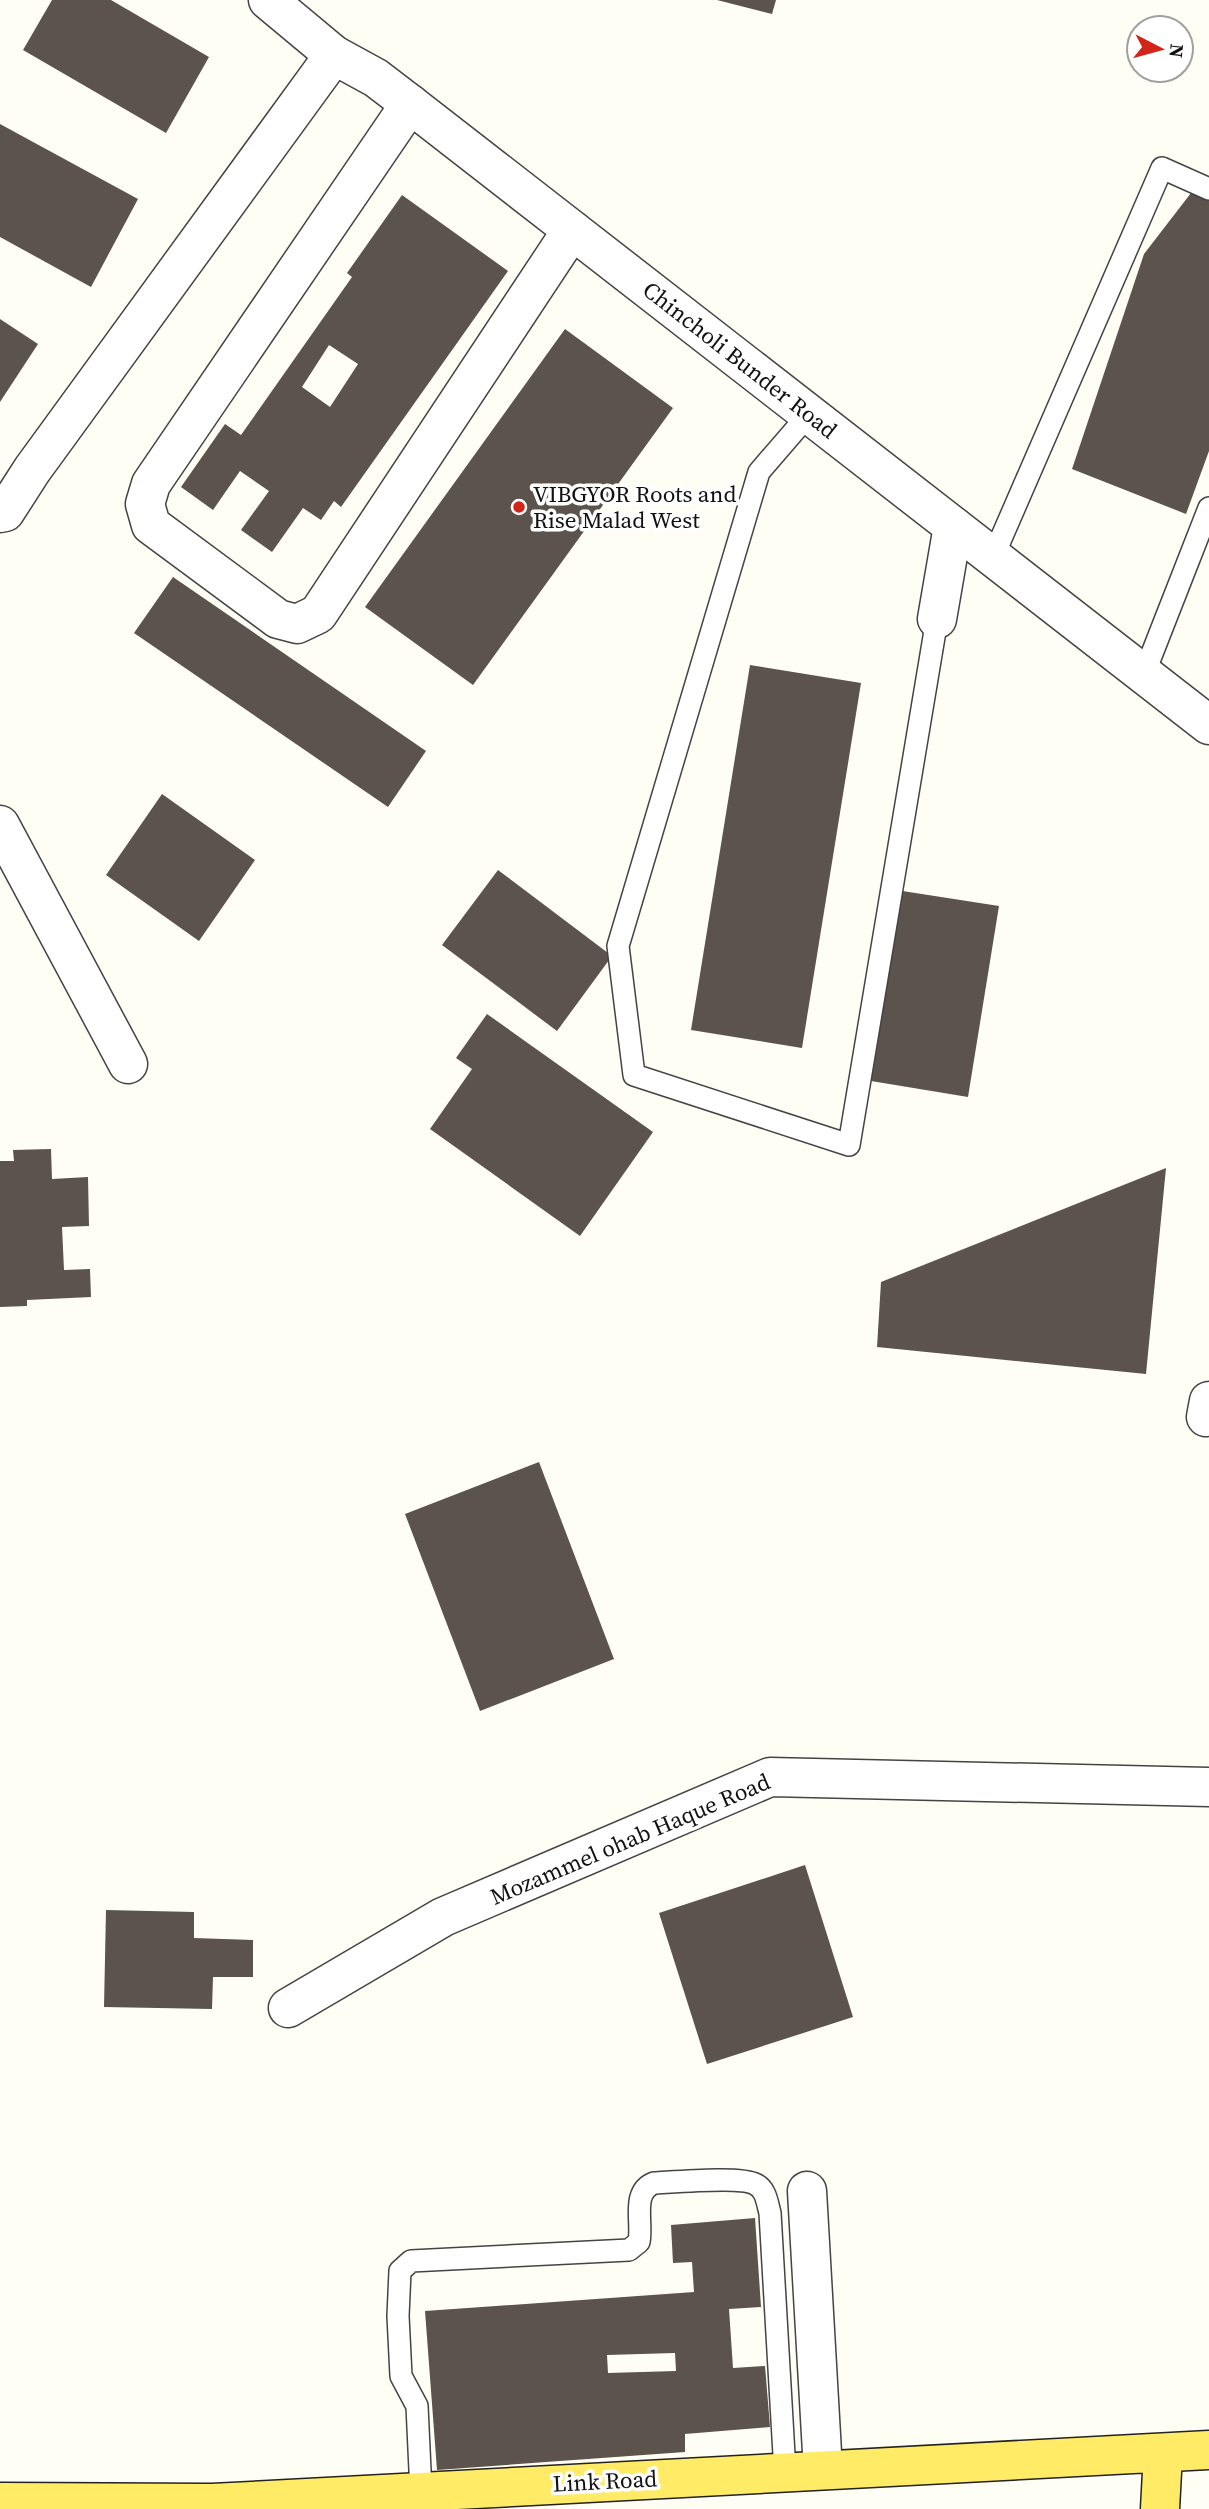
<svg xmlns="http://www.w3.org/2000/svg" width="1209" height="2509" font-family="'Source Serif 4',serif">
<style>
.building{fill:#5b534c;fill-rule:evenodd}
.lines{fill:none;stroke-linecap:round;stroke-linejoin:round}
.service-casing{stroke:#444;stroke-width:24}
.minor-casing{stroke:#444;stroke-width:41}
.tertiary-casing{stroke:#444;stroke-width:41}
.primary-casing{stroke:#222;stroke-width:41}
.service{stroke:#fff;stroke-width:21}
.minor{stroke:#fff;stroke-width:38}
.tertiary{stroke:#fff;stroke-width:38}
.primary{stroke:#ffeb65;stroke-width:38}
.poi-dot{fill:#d12519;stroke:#fff;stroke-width:2.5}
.labels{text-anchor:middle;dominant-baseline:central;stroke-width:7;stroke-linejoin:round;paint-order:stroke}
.street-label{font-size:23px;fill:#111;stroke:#fff}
.poi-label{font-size:23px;fill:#111;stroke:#fff;text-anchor:start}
</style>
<rect width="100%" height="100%" fill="#fffef5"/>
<path class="building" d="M52,0H111L209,57L166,133L23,50Z
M717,0H776L772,14Z
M0,124L138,199L91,287L0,237Z
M1191,193L1209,200V451L1186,514L1072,469L1144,254Z
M402,195L508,271L341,507L334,501L321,520L303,508L272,552L241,530L269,491L240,471L213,510L181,487L225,424L241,435L352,277L347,273ZM329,345L358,364L330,407L302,387Z
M0,319L38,344L0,402Z
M565,329L673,408L473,685L365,607Z
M173,577L426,751L388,807L134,633Z
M750,665L861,683L802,1048L691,1030Z
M162,794L255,860L199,941L106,875Z
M498,870L612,956L557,1031L442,945Z
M896,890L999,906L968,1097L865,1080Z
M487,1014L653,1132L580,1236L430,1129L472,1069L456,1058Z
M51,1149L52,1179L88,1177L89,1226L62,1227L64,1270L90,1269L91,1297L27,1300V1306L0,1307V1161H14L13,1150Z
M1166,1168L1146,1374L877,1347L881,1282Z
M539,1462L614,1659L480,1711L405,1514Z
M805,1865L853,2017L707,2064L659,1913Z
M106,1910L194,1912V1938L253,1940V1977H213L212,2009L104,2007Z
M755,2218L761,2307L729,2309L733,2368L765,2366L770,2427L685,2434V2452L437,2470L425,2311L694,2292L692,2262L673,2263L671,2225ZM675,2353L676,2371L608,2373L607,2355Z"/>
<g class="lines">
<defs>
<path id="service" d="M809,414L759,472L618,946L634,1075L849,1145L937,619
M993,557L1162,168L1209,189
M1144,674L1209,508
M421,2492L417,2406L401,2376L398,2316L400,2271L411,2261L629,2250L639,2242C643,2222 631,2192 654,2183C674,2182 741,2176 755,2184C766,2189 767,2202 770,2213L785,2472"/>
<path id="minor" d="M410,104L151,484L145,504L151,525L278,619L297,624L318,614L572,230
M0,513L5,512L32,470L334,55
M937,619L953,526
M0,825L128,1064
M1206,1417L1209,1401
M288,2008L443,1917L770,1777L1209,1787
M807,2191L823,2470"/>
<path id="tertiary" d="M268,0L334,55L376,78L410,104L1209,725"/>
<path id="primary" d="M0,2502L212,2503L1209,2450
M1160,2509L1163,2453"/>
</defs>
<use href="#service" class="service-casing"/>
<use href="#minor" class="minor-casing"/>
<use href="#tertiary" class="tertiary-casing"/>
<use href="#primary" class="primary-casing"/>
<use href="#service" class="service"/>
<use href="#minor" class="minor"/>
<use href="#tertiary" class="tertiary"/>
<use href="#primary" class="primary"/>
</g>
<circle class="poi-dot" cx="519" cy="507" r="7"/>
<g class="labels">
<g class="street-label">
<text transform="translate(740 360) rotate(38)">Chincholi Bunder Road</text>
<text transform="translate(630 1839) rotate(-23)">Mozammel ohab Haque Road</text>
<text transform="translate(605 2481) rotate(-3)">Link Road</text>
</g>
<g class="poi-label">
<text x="533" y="494">VIBGYOR Roots and<tspan x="533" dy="26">Rise Malad West</tspan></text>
</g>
</g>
<g transform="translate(1160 49) rotate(96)"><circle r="33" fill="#ffffff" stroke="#a0a0a0" stroke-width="2"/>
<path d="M0-5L12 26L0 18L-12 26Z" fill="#d12519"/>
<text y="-10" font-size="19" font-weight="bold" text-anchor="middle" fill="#111111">N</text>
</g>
</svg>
